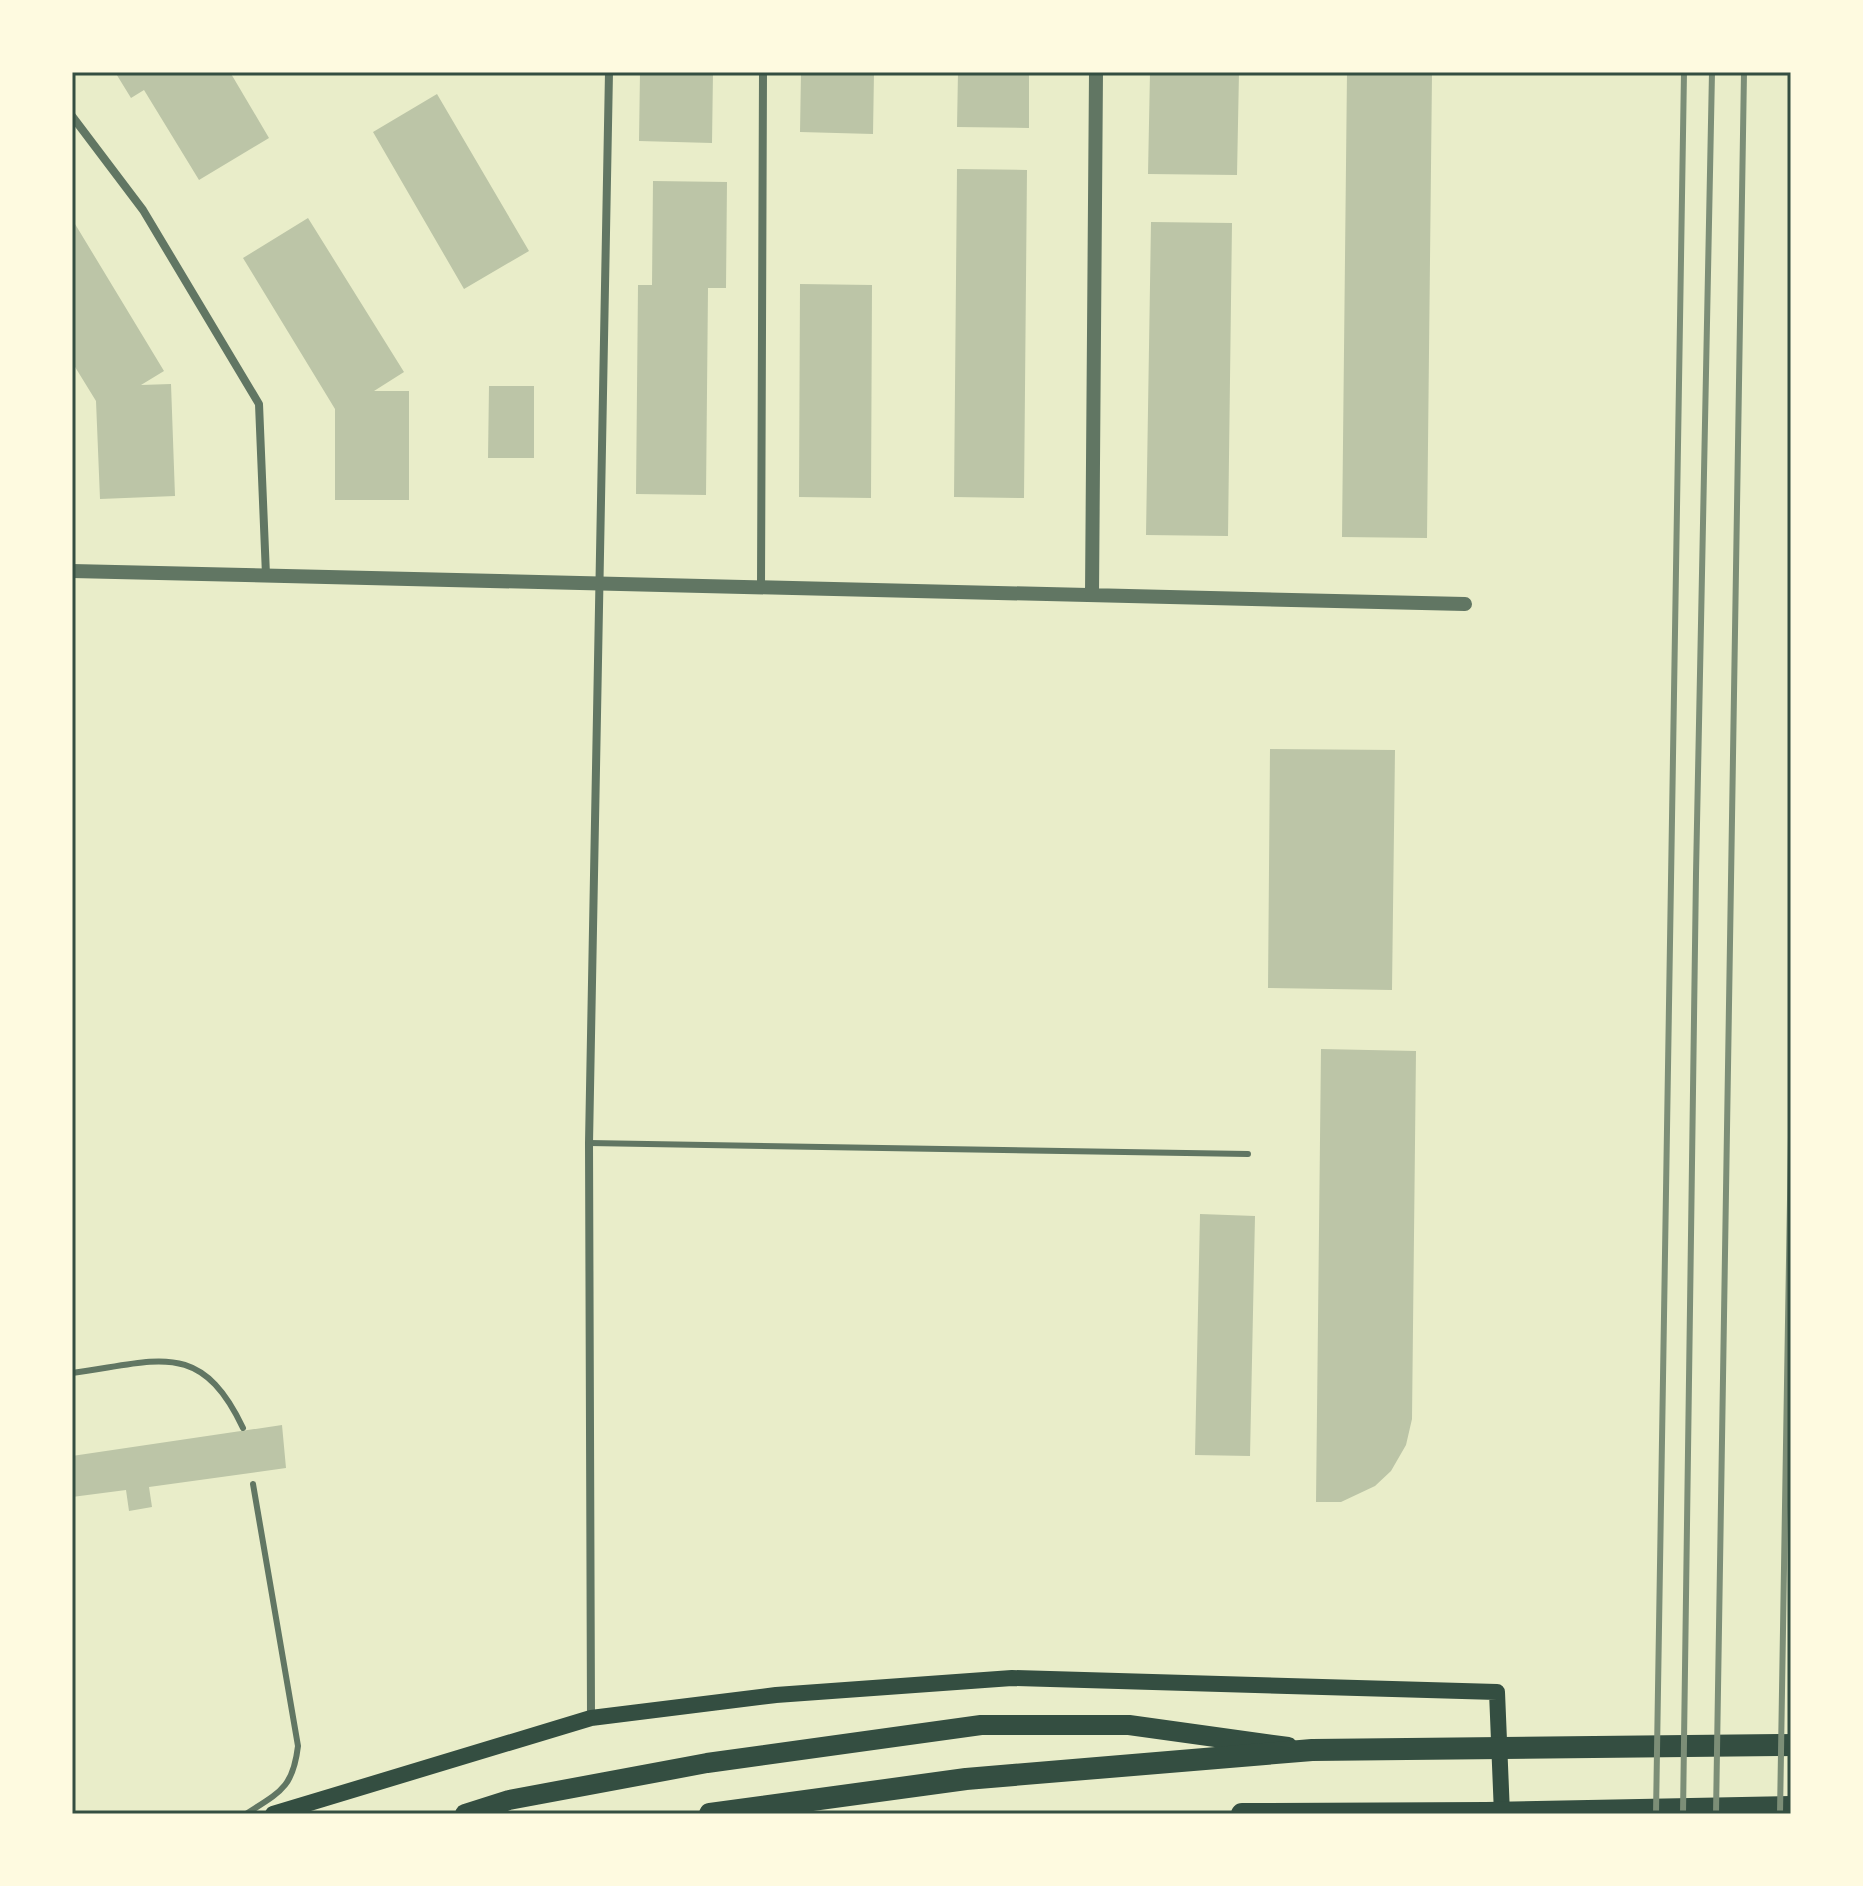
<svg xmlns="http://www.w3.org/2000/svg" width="1863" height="1886" font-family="Overpass,sans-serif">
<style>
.building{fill:#bcc5a7}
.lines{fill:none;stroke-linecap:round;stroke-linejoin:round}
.service{stroke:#617663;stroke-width:6}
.minor{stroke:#617663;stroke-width:8}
.tertiary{stroke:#617663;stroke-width:14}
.secondary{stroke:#344e41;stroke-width:16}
.primary{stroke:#344e41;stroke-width:20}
.trunk{stroke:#344e41;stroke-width:22}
.rail{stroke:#7c8e77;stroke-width:6}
.neatline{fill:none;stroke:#344e41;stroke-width:3}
</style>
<rect width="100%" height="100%" fill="#e9edc9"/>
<path class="building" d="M115,72H230L269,138L199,180L144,90L131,98Z
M640,72H713L712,143L639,141Z
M801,72H874L873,134L800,132Z
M958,72H1029V128L957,127Z
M1150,72H1239L1237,175L1148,174Z
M1347,72L1432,74L1427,538L1342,537Z
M437,94L529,251L464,289L373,132Z
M957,169L1027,170L1024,498L954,497Z
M653,181L727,182L726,288H708L706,495L636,494L638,285H652Z
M308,218L404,372L374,391H409V500H335V409L243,258Z
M72,219L164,371L141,385L171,384L175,496L100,499L96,401L72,362Z
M1151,222L1232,223L1228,536L1146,535Z
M800,284L872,285L871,498L799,497Z
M489,386H534V458H488Z
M1270,749L1395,750L1392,990L1268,988Z
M1321,1049L1416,1051L1412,1419L1406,1445L1391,1471L1375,1486L1341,1502H1316Z
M1200,1214L1255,1216L1250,1456L1195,1455Z
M282,1425L286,1468L149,1487L152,1507L129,1511L126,1490L72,1497V1456Z"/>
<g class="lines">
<path class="service" d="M589,1143L1248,1154
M72,1373C156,1362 200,1337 243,1428
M246,1814C280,1792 293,1788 298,1746L253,1484"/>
<path class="minor" d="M72,116L143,210L259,404L266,575
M761,587L763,72
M591,1717L589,1143L609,72"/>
<path class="tertiary" d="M72,571L1465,604
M1092,595L1096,72"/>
<path class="secondary" d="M273,1814L591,1718L776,1695L1012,1678L1497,1692L1502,1814"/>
<path class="primary" d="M465,1814L509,1800L707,1763L981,1725H1129L1288,1747"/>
<path class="trunk" d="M710,1814L966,1779L1312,1750L1791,1745
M1242,1814L1486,1813L1791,1807"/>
<path class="rail" d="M1656,1814L1684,72
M1683,1814L1696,874L1712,72
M1716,1814L1744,72
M1780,1814L1791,1138"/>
</g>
<rect width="1863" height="1886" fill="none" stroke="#fefae0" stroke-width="148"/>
<rect x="74" y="74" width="1715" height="1738" class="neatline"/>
</svg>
